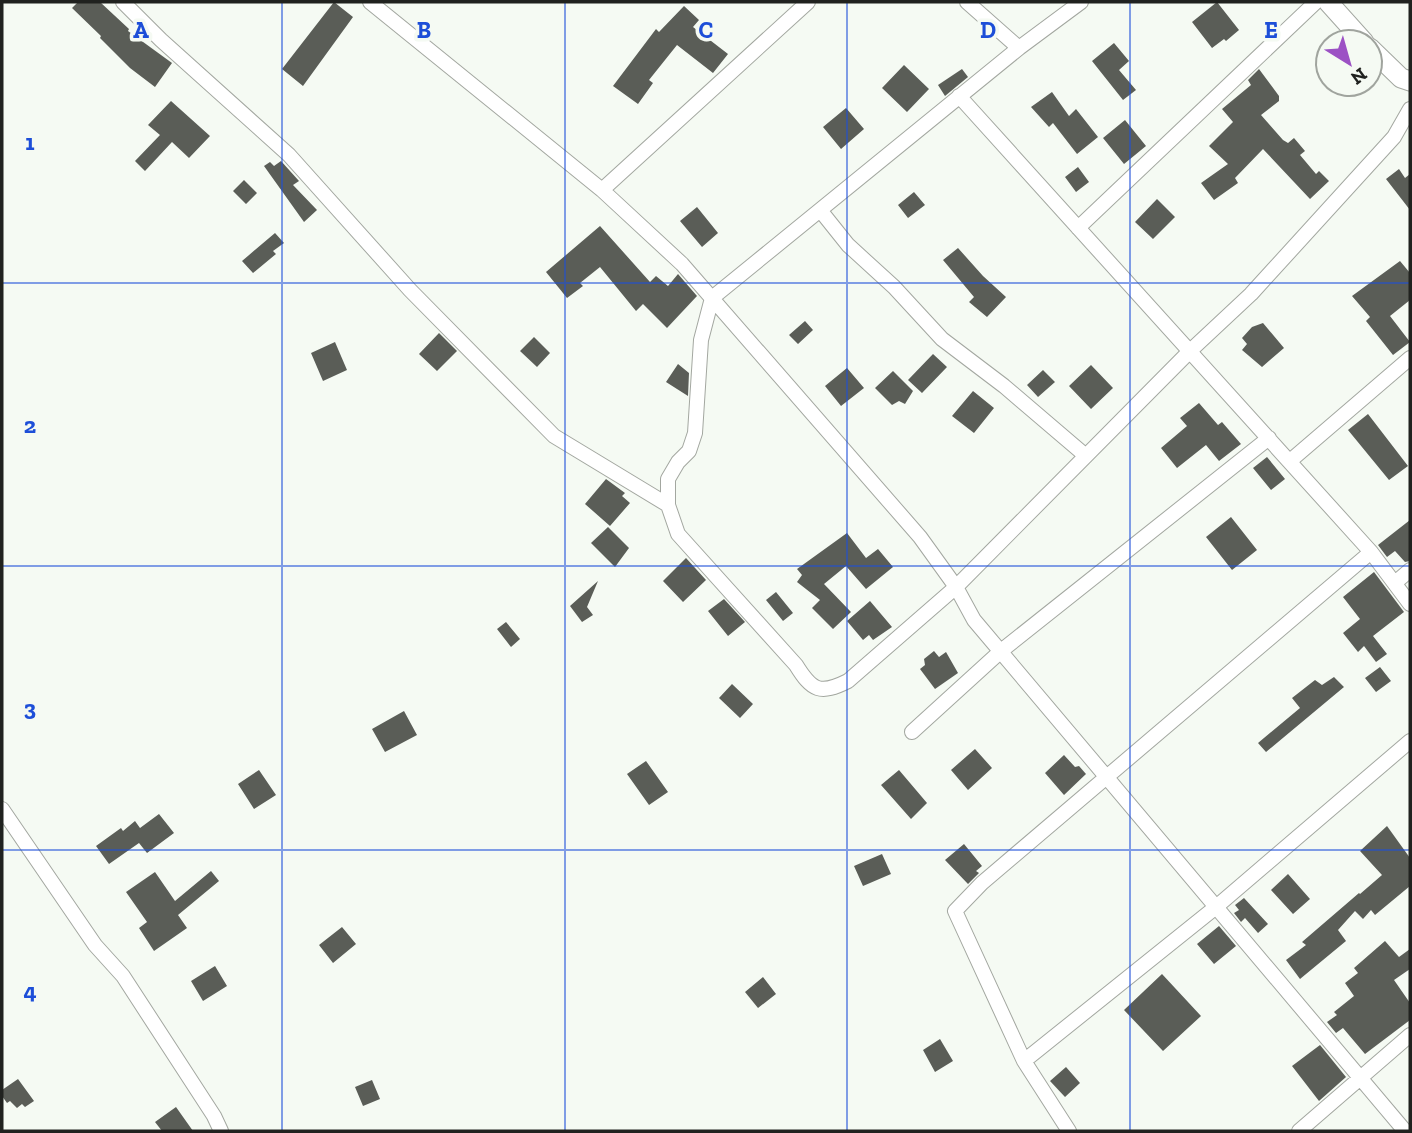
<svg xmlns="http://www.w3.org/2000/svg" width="1412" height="1133" font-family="'Zilla Slab',serif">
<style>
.building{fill:#5a5d57}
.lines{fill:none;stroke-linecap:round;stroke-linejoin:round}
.street-casing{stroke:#a3a7a0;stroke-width:16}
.secondary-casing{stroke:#a3a7a0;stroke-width:21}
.street{stroke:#fff;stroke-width:14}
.secondary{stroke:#fff;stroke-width:19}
.grid{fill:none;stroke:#1d4ed8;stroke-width:2;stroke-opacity:0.55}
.grid-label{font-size:23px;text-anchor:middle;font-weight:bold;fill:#1d4ed8;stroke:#f5faf3;stroke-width:7;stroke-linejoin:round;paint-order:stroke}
</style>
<rect width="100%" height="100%" fill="#f5faf3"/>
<path class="building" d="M78,2H100L129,29L128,31L172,63L155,87L130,68L100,38L101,36L72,8Z
M334,2L353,17L303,86L282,69Z
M1217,2L1239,30L1226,41L1224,39L1212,48L1192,22Z
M684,6L699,20L693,27L728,54L713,73L677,45L649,80L653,83L638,104L613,86L656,29L659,32Z
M1114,43L1129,61L1119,70L1136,90L1123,100L1092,61Z
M904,65L929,89L907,112L882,88Z
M962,69L968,77L945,96L938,85Z
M1259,69L1279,96V101L1261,115L1283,140L1288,143L1294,138L1305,151L1300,155L1316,174L1319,171L1329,181L1310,199L1263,149L1235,178L1238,183L1214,200L1201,183L1228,164L1209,146L1233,122L1222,109L1251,85L1248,80Z
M1052,92L1069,116L1076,109L1098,137L1077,154L1053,123L1049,127L1031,107Z
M171,101L210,136L189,158L172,142L145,171L135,161L160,135L148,125Z
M846,108L864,129L841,149L823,127Z
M1125,120L1146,146L1124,164L1103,138Z
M281,161L299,181L293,185L317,210L304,222L264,166L270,162L274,166Z
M1078,167L1089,182L1076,192L1065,177Z
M1399,169L1405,178L1410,174V210L1386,179Z
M244,180L257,193L246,204L233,191Z
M914,192L925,205L908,218L898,205Z
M1157,199L1175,217L1153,239L1135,222Z
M697,207L718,233L702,247L680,221Z
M600,226L650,282L656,276L668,286L678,274L697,296L667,328L643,304L636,311L600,267L580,283L583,286L567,298L546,272Z
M275,233L284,243L273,251L276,254L253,273L242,261Z
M958,248L983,276L1006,297L987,317L969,302L974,297L943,260Z
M1400,261L1410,273V300L1390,316L1410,342L1393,355L1366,321L1370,317L1352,296Z
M805,321L813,330L798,344L789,335Z
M1263,323L1284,348L1262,367L1242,350L1247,344L1242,338L1252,327Z
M439,333L457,351L437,371L419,354Z
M534,337L550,353L537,367L520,351Z
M335,342L347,370L323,381L311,353Z
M933,354L947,367L922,393L908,380Z
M678,364L689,373L688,396L666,382Z
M1091,365L1113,388L1091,409L1069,386Z
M847,368L864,388L841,406L825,386Z
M1043,370L1055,382L1038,397L1027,385Z
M893,371L913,391L905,404L899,401L892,405L875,388Z
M973,391L994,408L974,433L952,416Z
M1199,403L1218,425L1222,422L1241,444L1219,461L1206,445L1177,468L1161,448L1187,426L1180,418Z
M1368,414L1408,466L1389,480L1348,430Z
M1267,457L1285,479L1271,490L1253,468Z
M606,479L625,493L622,496L630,503L610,526L585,504Z
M1231,517L1257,550L1232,570L1206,537Z
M1410,520V561L1405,562L1395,551L1387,557L1378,545Z
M608,527L629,548L615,567L591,543Z
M847,533L866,558L878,549L893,567L866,589L846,566L824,584L851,612L833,629L812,608L820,600L797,582L802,575L797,569Z
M686,558L706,580L683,602L663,581Z
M1374,572L1404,612L1373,636L1387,654L1376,662L1364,646L1358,652L1343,633L1360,619L1343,597Z
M598,581L587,607L593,615L582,622L570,606Z
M776,592L793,613L783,621L766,600Z
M724,599L745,622L728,636L708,611Z
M870,601L892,627L873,640L869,635L863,640L847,621Z
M506,622L520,639L511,647L497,629Z
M934,651L939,657L946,652L958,673L935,689L920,669L925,665L924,659Z
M1380,667L1391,681L1376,692L1365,678Z
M1334,677L1344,687L1266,752L1258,743L1300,708L1292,698L1315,680L1322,685Z
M732,684L753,704L740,718L719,698Z
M404,711L417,735L385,752L372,729Z
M975,749L992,768L968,790L951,770Z
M1064,755L1075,767L1079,766L1086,774L1064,795L1045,773Z
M646,761L668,792L649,805L627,774Z
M259,770L276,795L254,809L238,784Z
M899,770L927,803L911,819L881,785Z
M159,814L174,833L147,853L139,843L109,864L96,846L121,828L123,831L135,821L140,828Z
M1387,826L1410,858V886L1375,915L1371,910L1363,919L1355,911L1338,930L1346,941L1300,979L1286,960L1306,945L1302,942L1359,893L1360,894L1382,875L1360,851Z
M964,844L982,866L976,871L979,873L968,884L945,860Z
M882,854L891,874L863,886L854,866Z
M211,871L219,881L178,915L187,928L154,951L139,928L147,922L126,892L155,872L175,901Z
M1288,874L1310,899L1293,914L1271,890Z
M1244,898L1268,924L1258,933L1245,918L1241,922L1234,913L1239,910L1235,905Z
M1219,926L1236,946L1214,964L1197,944Z
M342,927L356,944L333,963L319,945Z
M1385,941L1399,957L1410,949V969L1394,980L1410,1003V1020L1365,1054L1343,1028L1336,1033L1327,1022L1337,1015L1334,1012L1354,996L1345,983L1358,973L1354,968Z
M215,966L227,986L203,1001L191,981Z
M1162,974L1201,1016L1163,1051L1124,1010Z
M763,977L776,994L758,1008L745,992Z
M940,1039L953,1061L935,1072L923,1050Z
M1320,1045L1346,1077L1319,1101L1292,1066Z
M1066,1067L1080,1083L1065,1097L1050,1081Z
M18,1079L34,1101L25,1107L22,1104L17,1108L10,1101L7,1103L2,1096V1090Z
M372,1080L380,1099L363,1106L355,1087Z
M176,1107L193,1131H162L155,1122Z"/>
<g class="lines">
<defs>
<path id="street" d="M123,2L161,40L289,155L410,290L554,436L668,505
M370,2L602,190L682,264L920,537L956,587L974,620L1405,1131
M967,2L1019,48
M1081,2L1019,48L712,298L701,340L695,433L689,451L678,462L668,479V505L678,534L796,665C812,691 820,695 848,681L956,587L1190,351L1251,294L1394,137L1410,109
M959,96L1371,552L1410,604
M602,190L808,2
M820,210L848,245L894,287L942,339L1004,386L1086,456
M1078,228L1316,2
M1290,461L1410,358
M1396,582L1410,570
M912,732L1001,651L1269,438
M2,809L95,945L123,976L214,1116L221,1131
M1024,1061L1216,907L1410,741
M1069,1131L1024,1061L955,911L982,883L1371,552
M1299,1131L1410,1035"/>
<path id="secondary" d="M1328,2L1364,42
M1370,48L1401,78L1410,81"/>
</defs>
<use href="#street" class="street-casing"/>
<use href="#secondary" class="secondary-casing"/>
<use href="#street" class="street"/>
<use href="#secondary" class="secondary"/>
</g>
<path class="grid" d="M282,2V1131M565,2V1131M847,2V1131M1130,2V1131M2,283H1410M2,566H1410M2,850H1410"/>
<g class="grid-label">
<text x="141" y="38">A</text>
<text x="424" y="38">B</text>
<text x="706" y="38">C</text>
<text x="988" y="38">D</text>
<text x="1271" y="38">E</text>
<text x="30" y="150">1</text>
<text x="30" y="433">2</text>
<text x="30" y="716">3</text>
<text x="30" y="999">4</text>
</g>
<rect width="1412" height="1133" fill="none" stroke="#20221f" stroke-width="7"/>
<g transform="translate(1349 63) rotate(143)"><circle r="33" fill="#f5faf3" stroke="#a0a49e" stroke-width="2"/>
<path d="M0-5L12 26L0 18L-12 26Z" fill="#9c51c4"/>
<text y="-10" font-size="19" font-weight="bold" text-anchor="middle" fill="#20221f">N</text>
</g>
</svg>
